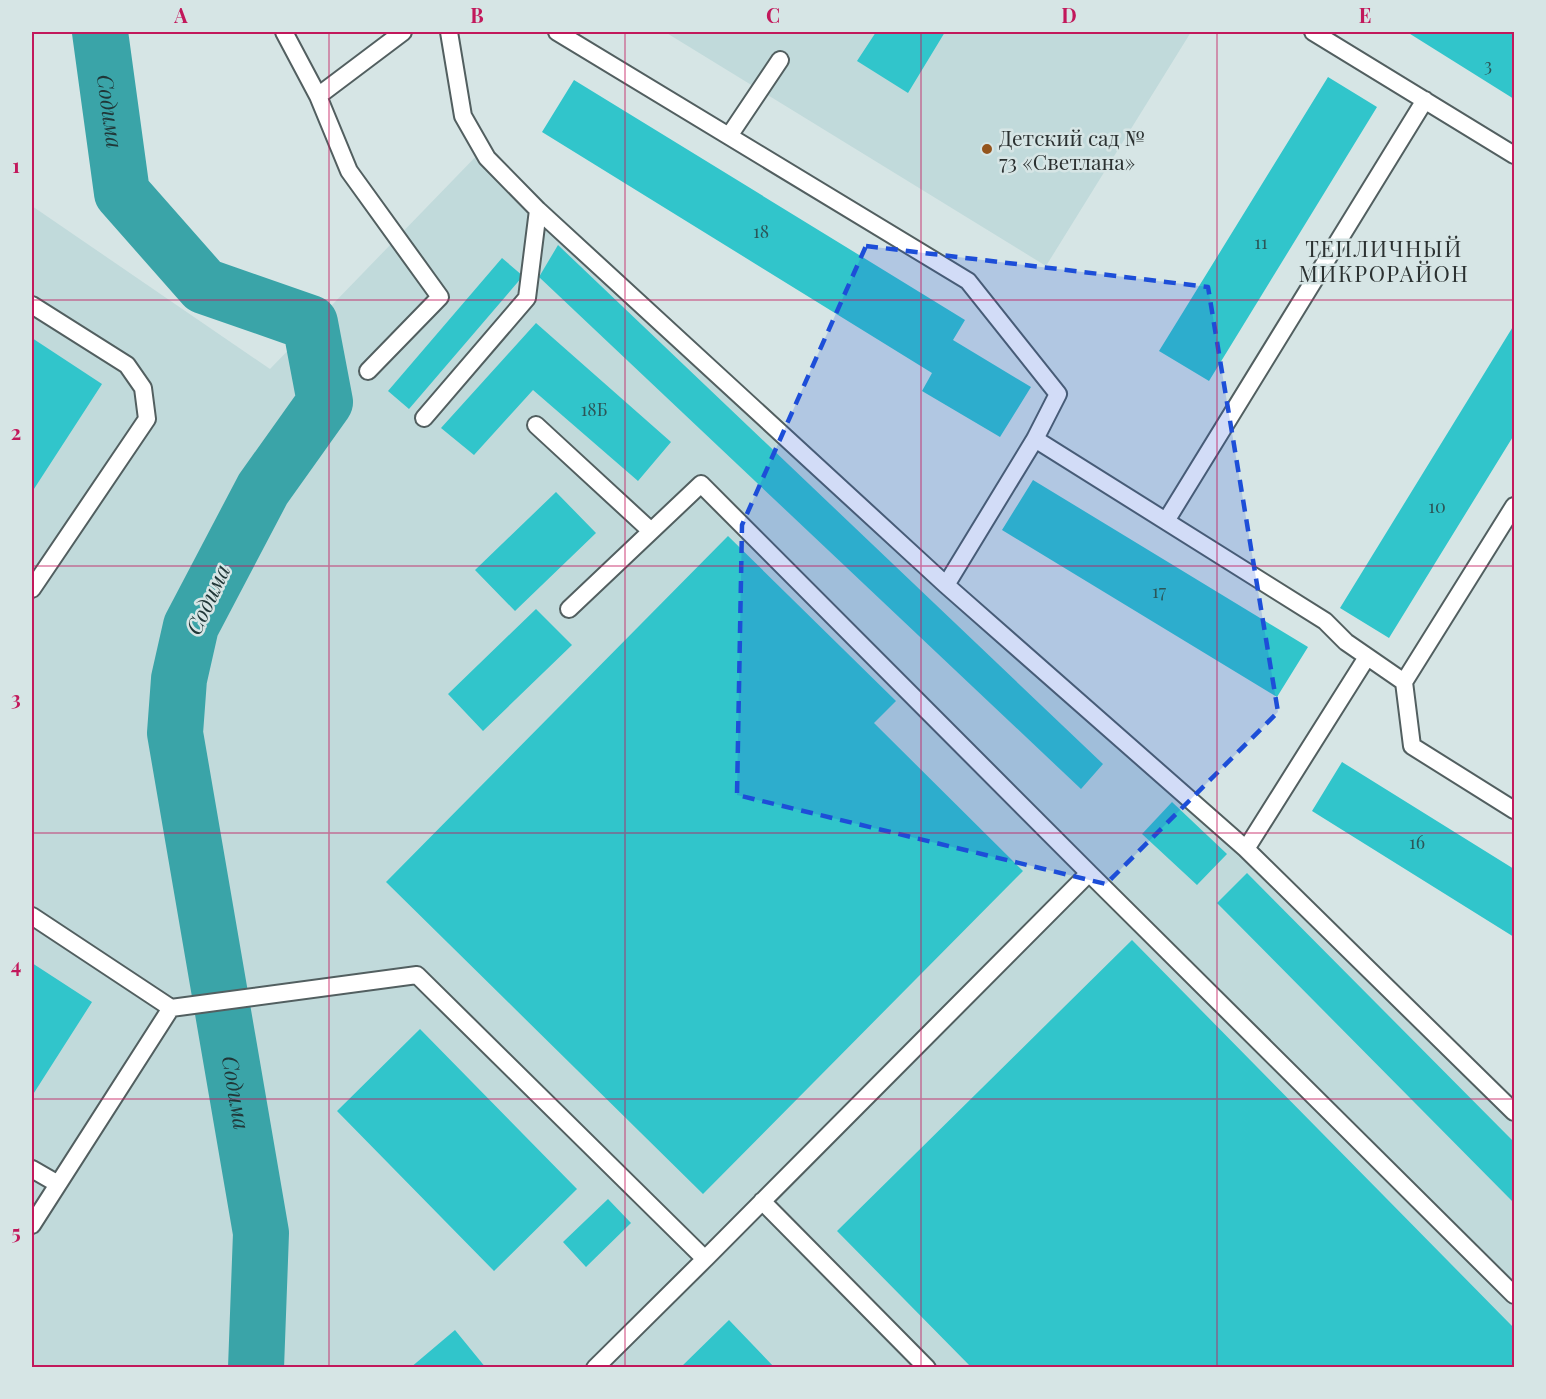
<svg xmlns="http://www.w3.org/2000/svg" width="1546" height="1399" font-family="'Playfair Display',serif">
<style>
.built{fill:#c1dadb}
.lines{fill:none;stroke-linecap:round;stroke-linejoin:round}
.river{stroke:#3aa4a8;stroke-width:56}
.building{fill:#31c5cb}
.service-casing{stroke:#525f60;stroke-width:20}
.service{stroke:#fff;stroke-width:16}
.marked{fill:#1d4ed8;fill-opacity:0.2;stroke:#1d4ed8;stroke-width:4.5;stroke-dasharray:12 8;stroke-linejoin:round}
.grid{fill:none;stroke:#c2185b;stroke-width:1.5;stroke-opacity:0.55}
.poi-dot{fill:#94551d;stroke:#d6e5e5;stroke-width:2}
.labels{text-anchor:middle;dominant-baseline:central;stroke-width:5;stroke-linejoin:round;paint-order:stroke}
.number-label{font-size:18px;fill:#2c5658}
.poi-label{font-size:21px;fill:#2b3131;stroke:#d6e5e5;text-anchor:start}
.water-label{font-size:22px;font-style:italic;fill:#203738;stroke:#d6e5e5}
.neighbourhood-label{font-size:22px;letter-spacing:1.5px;fill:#2b3131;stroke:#d6e5e5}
.neatline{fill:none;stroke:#c2185b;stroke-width:2}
.grid-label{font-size:20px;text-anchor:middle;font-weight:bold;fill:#c2185b}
</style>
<rect width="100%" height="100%" fill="#d6e5e5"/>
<path class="built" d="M665,32H1191L1046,266Z
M485,147L1167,778L1514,1115V1367H32V206L270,369Z"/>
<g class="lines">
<path class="river" id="s1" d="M100,32L122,193L204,286L310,323L325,402L263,489L191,626L179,679L175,733L261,1233L256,1368"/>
</g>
<path class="building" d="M876,32H945L908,93L857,61Z
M1407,32H1514V99Z
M1328,77L1377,107L1209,381L1159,351Z
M574,80L965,320L953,340L1031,387L1000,437L922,391L932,373L542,132Z
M558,245L1103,764L1081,789L539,277Z
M502,258L523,276L409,409L388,391Z
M536,323L671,442L638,481L533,390L474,455L441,428Z
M1514,325V435L1389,638L1340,608Z
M32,338L102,384L32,492Z
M1033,480L1308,647L1277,697L1002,530Z
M556,492L596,533L515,611L475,570Z
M728,536L896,701L874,723L1023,871L703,1194L386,882Z
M536,609L572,645L483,731L448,694Z
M1342,762L1514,869V937L1312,811Z
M1172,802L1227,854L1197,885L1142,834Z
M1247,873L1514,1142V1203L1217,903Z
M1132,940L1514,1328V1368H972L837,1231Z
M32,963L92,1002L32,1096Z
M420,1029L577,1189L494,1271L337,1111Z
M608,1199L631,1223L586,1267L563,1242Z
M729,1320L775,1368H680Z
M455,1330L486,1368H410Z"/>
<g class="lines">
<defs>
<path id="service" d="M284,32L318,96L403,32
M449,32L463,116L487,158L538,210L946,585L1246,849L1514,1112
M557,32L968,281L1058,394L1035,439L946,585
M1313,32L1514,155
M318,96L349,171L440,297L368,371
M729,136L780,60
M32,305L127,365L143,388L147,419L32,589
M424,418L527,298L538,210
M536,425L651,531
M1035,439L1325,621L1346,642L1404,682
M1514,506L1404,682L1412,746L1514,810
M1166,521L1425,100
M1246,849L1367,657
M1089,873L1514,1295
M32,916L171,1008L417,975L705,1259L1089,873L701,484L569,609
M32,1169L58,1184
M762,1201L927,1368
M32,1225L171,1008
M595,1368L705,1259"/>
</defs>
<use href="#service" class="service-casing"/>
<use href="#service" class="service"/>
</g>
<path class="marked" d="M866,246L1208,287L1278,712L1106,884L737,795L742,525Z"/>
<path class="grid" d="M329,32V1368M625,32V1368M921,32V1368M1217,32V1368M32,300H1514M32,566H1514M32,833H1514M32,1099H1514"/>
<circle class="poi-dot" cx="987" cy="149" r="6"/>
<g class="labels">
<g class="number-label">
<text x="1488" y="65">3</text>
<text x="761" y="231">18</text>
<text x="1261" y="242">11</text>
<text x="594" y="409">18Б</text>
<text x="1437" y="506">10</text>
<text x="1159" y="591">17</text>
<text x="1417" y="842">16</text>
</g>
<g class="poi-label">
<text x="999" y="137">Детский сад №<tspan x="999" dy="24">73 «Светлана»</tspan></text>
</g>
<g class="water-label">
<text stroke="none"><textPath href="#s1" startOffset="80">Содима</textPath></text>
<text transform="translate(207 599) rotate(-65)">Содима</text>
<text stroke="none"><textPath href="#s1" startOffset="1214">Содима</textPath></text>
</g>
<g class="neighbourhood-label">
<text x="1384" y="248">ТЕПЛИЧНЫЙ<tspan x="1384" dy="25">МИКРОРАЙОН</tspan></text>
</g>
</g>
<rect width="1546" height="1399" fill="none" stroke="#d6e5e5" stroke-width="66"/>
<rect x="33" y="33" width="1480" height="1333" class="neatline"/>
<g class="grid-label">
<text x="181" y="23">A</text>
<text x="477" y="23">B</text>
<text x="773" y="23">C</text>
<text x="1069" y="23">D</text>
<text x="1365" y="23">E</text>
<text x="16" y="173">1</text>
<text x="16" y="440">2</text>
<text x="16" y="706">3</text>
<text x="16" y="973">4</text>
<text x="16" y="1240">5</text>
</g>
</svg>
